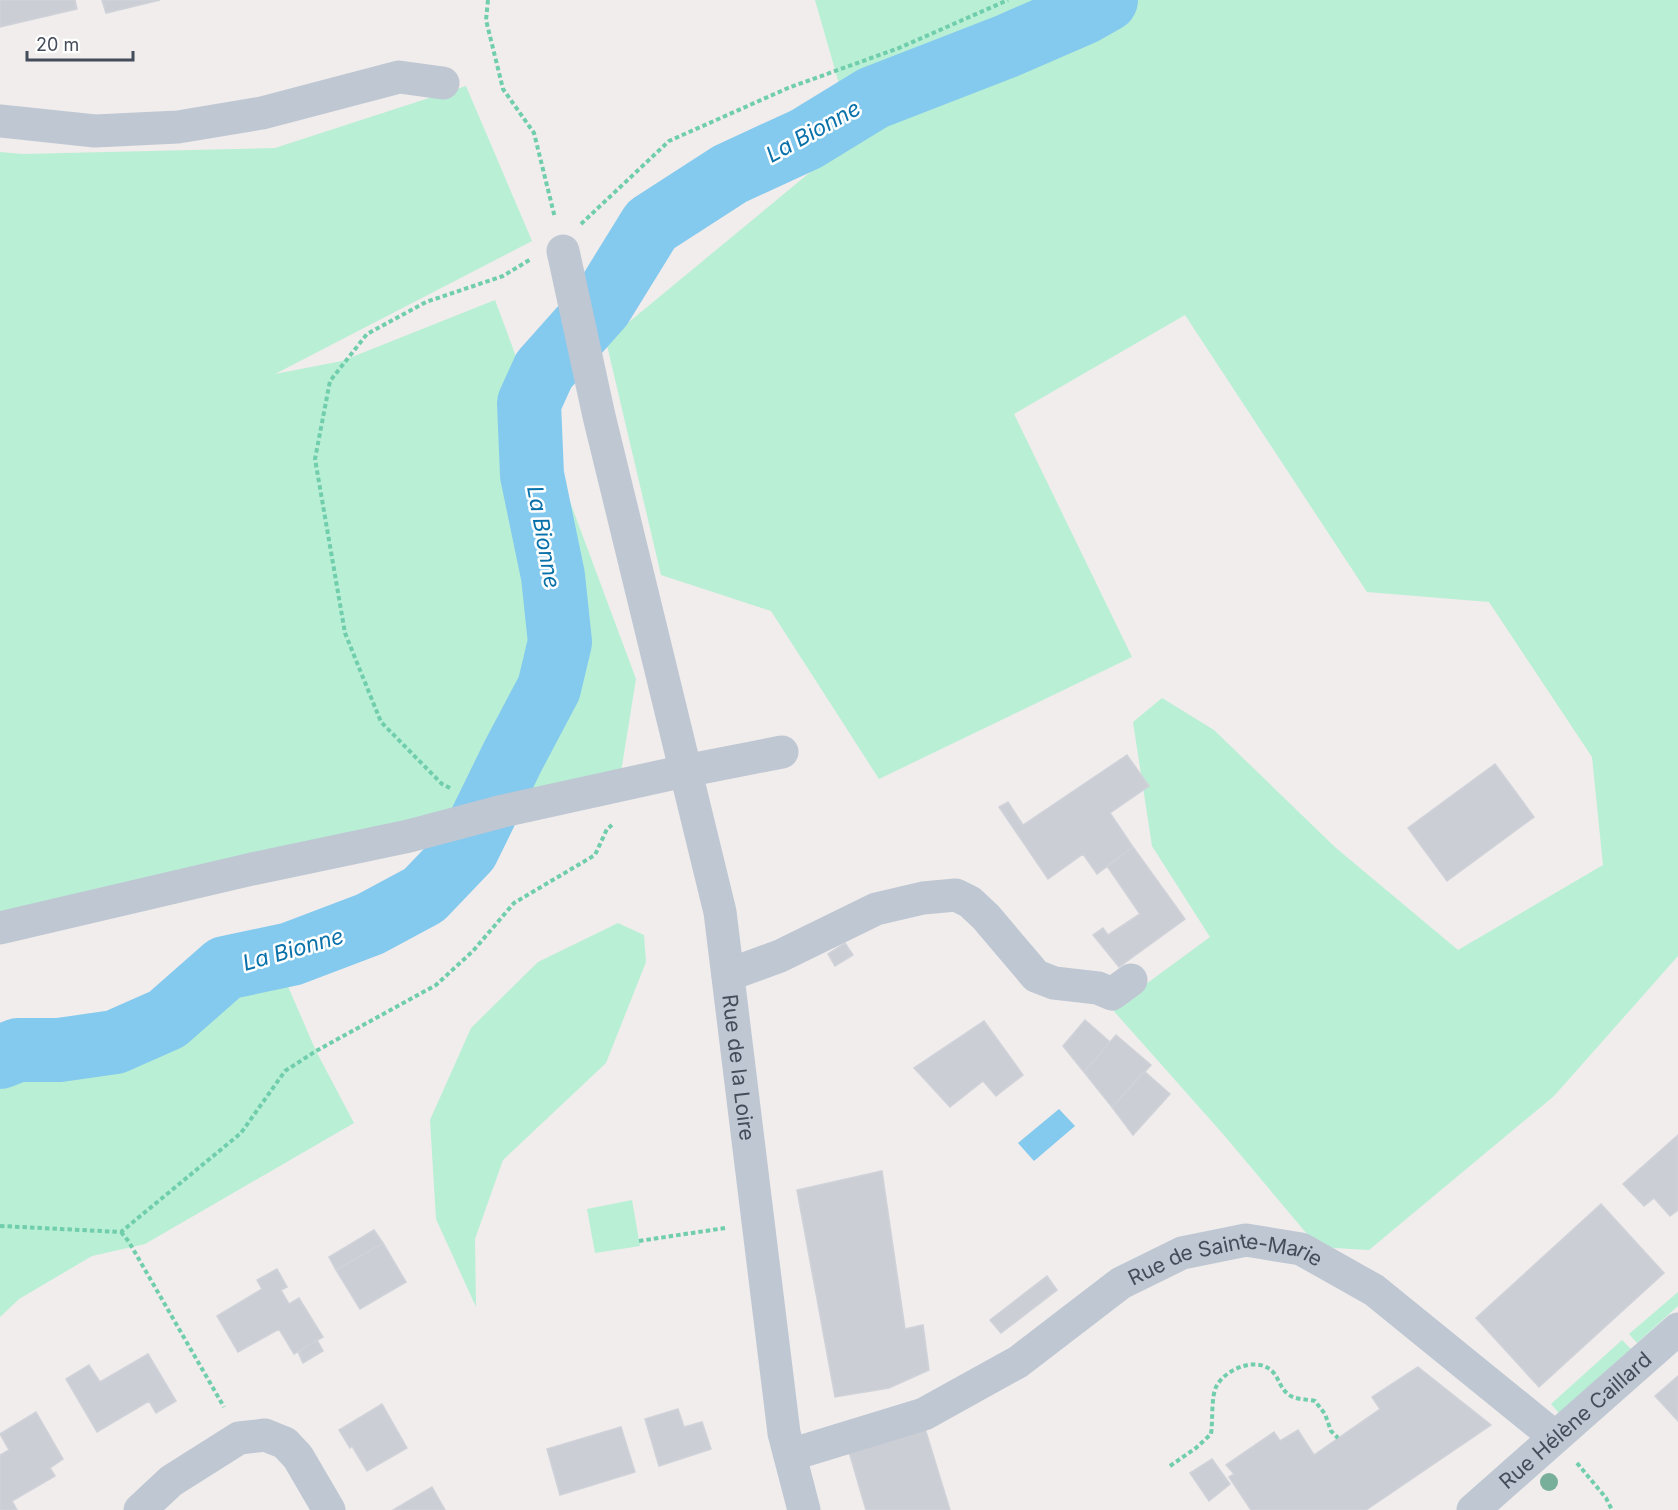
<svg xmlns="http://www.w3.org/2000/svg" width="1678" height="1510" font-family="Inter,sans-serif">
<style>
.green{fill:#b9efd5}
.water{fill:#84c9ee}
.lines{fill:none;stroke-linecap:round;stroke-linejoin:round}
.river{stroke:#84c9ee;stroke-width:64}
.building{fill:#ccced5;stroke:#d0d2d9;stroke-width:1.5}
.path{stroke:#70cead;stroke-width:4;stroke-dasharray:4.5 3;stroke-linecap:butt}
.minor{stroke:#bfc7d3;stroke-width:33}
.tree{fill:#77af9a}
.labels{text-anchor:middle;dominant-baseline:central;stroke-width:5;stroke-linejoin:round;paint-order:stroke}
.street-label{font-size:21px;fill:#454d5a;stroke:#fff}
.water-label{font-size:22px;font-style:italic;fill:#0971a9;stroke:#fff}
</style>
<rect width="100%" height="100%" fill="#f0edec"/>
<path class="green" d="M815,0H1678V956L1554,1096L1369,1250L1318,1247L1223,1134L1112,1009L1210,937L1152,846L1133,722L1162,698L1214,730L1336,848L1458,950L1603,865L1592,757L1489,602L1367,592L1185,315L1014,414L1132,657L879,779L771,611L661,575L606,341L854,136Z
M466,86L532,241L275,374L342,361L495,300L636,679L621,772L0,914V152L23,154L275,148Z
M618,923L644,935L646,962L606,1063L503,1160L475,1239L476,1307L436,1219L430,1120L471,1028L538,962Z
M280,968L316,1051L354,1123L145,1244L92,1256L19,1299L0,1317V1061Z
M632,1200L640,1246L595,1253L587,1209Z
M1678,1292V1306L1637,1343L1629,1334Z
M1622,1340L1631,1349L1559,1413L1551,1404Z"/>
<path class="water" d="M1059,1109L1075,1126L1034,1161L1018,1143Z"/>
<g class="lines">
<path class="river" d="M0,1057L18,1050H59L115,1042L167,1019L225,968L291,954L370,924L424,895L467,850L513,756L549,688L560,642L553,576L532,475L529,403L544,370L601,306L651,225L730,174L806,139L873,98L1007,46L1083,13L1106,0"/>
</g>
<path class="building" d="M0,0H75L77,9L0,27Z
M102,0H160L106,13Z
M1127,755L1149,786L1110,813L1133,847L1097,874L1083,854L1048,879L999,807L1008,802L1023,825Z
M1495,764L1534,817L1447,881L1408,828Z
M1133,847L1185,919L1119,967L1093,935L1103,928L1108,935L1140,914L1107,866Z
M845,943L853,955L835,966L828,954Z
M1085,1020L1110,1042L1084,1072L1063,1046Z
M984,1021L1023,1075L996,1096L983,1081L950,1107L914,1068Z
M1116,1035L1151,1065L1112,1107L1084,1072Z
M1144,1071L1170,1094L1133,1135L1112,1107Z
M1678,1135V1210L1670,1216L1654,1198L1644,1206L1623,1184Z
M882,1171L905,1329L923,1325L929,1370L889,1388L835,1397L797,1190Z
M1601,1204L1664,1273L1539,1387L1476,1318Z
M374,1230L383,1243L336,1270L329,1257Z
M383,1243L406,1282L360,1309L336,1270Z
M277,1269L287,1287L281,1290L289,1304L299,1298L323,1337L294,1354L279,1329L238,1352L217,1316L262,1289L257,1280Z
M1047,1276L1057,1290L1001,1333L990,1320Z
M317,1340L323,1351L303,1363L298,1352Z
M148,1354L176,1401L156,1413L149,1401L97,1432L66,1379L89,1365L100,1382Z
M1418,1367L1491,1425L1366,1510H1251L1229,1477L1234,1474L1226,1465L1274,1432L1280,1441L1298,1430L1314,1455L1380,1409L1372,1397Z
M1678,1376V1421L1655,1396Z
M382,1404L407,1448L367,1471L352,1446L350,1448L339,1430Z
M678,1409L684,1427L702,1422L711,1449L659,1466L645,1419Z
M36,1412L63,1459L50,1468L55,1476L12,1501L17,1510H0V1455L9,1450L0,1434Z
M923,1422L950,1510H866L847,1445Z
M621,1427L635,1472L560,1495L547,1449Z
M1212,1459L1230,1484L1209,1501L1190,1473Z
M432,1487L445,1510H393Z"/>
<g class="lines">
<path class="path" d="M488,0L486,20L503,89L534,133L555,218
M581,224L669,141L788,88L899,48L1008,0
M450,788L442,784L381,722L345,633L315,459L330,381L367,334L426,302L503,276L531,259
M0,1226L121,1232L241,1133L285,1071L316,1051L436,985L473,951L514,903L595,855L607,829L612,825
M121,1232L129,1242L224,1407
M639,1241L725,1228
M1577,1463L1606,1498L1612,1510
M1170,1466L1196,1448L1211,1434C1213,1421 1211,1398 1216,1387C1225,1369 1256,1356 1272,1371C1279,1378 1280,1388 1288,1394C1294,1400 1307,1399 1315,1401L1325,1414L1331,1431L1338,1438"/>
<g class="minor">
<path d="M0,121L95,131L178,127L262,113L399,77L443,83"/>
<path id="s1" d="M563,251L599,416L720,912L784,1433L804,1510"/>
<path d="M0,928L252,869L409,836L503,811L685,771L782,752"/>
<path d="M728,975L780,956L876,909L923,898L956,895L970,902L986,917L1036,976L1054,983L1098,988L1112,994L1131,980"/>
<path id="s2" d="M790,1455L924,1414L1018,1362L1121,1283L1182,1253L1246,1240L1301,1249L1374,1290L1555,1437"/>
<path d="M140,1510L171,1481L239,1438L265,1435L285,1443L298,1457L329,1510"/>
<path id="s3" d="M1473,1510L1678,1329"/>
</g>
</g>
<circle class="tree" cx="1549" cy="1482" r="9"/>
<g class="labels">
<g class="street-label">
<text stroke="none"><textPath href="#s1" startOffset="836">Rue de la Loire</textPath></text>
<text stroke="none"><textPath href="#s2" startOffset="488">Rue de Sainte-Marie</textPath></text>
<text stroke="none"><textPath href="#s3" startOffset="136">Rue Hélène Caillard</textPath></text>
</g>
<g class="water-label">
<text transform="translate(813 131) rotate(-29)">La Bionne</text>
<text transform="translate(544 537) rotate(80)">La Bionne</text>
<text transform="translate(293 949) rotate(-16)">La Bionne</text>
</g>
</g>
<path d="M27 51v9h106v-9" fill="none" stroke="#454d5a" stroke-width="3"/>
<text x="36" y="51" font-size="18" fill="#454d5a" stroke="#ffffff" stroke-width="4.5" paint-order="stroke">20 m</text>
</svg>
